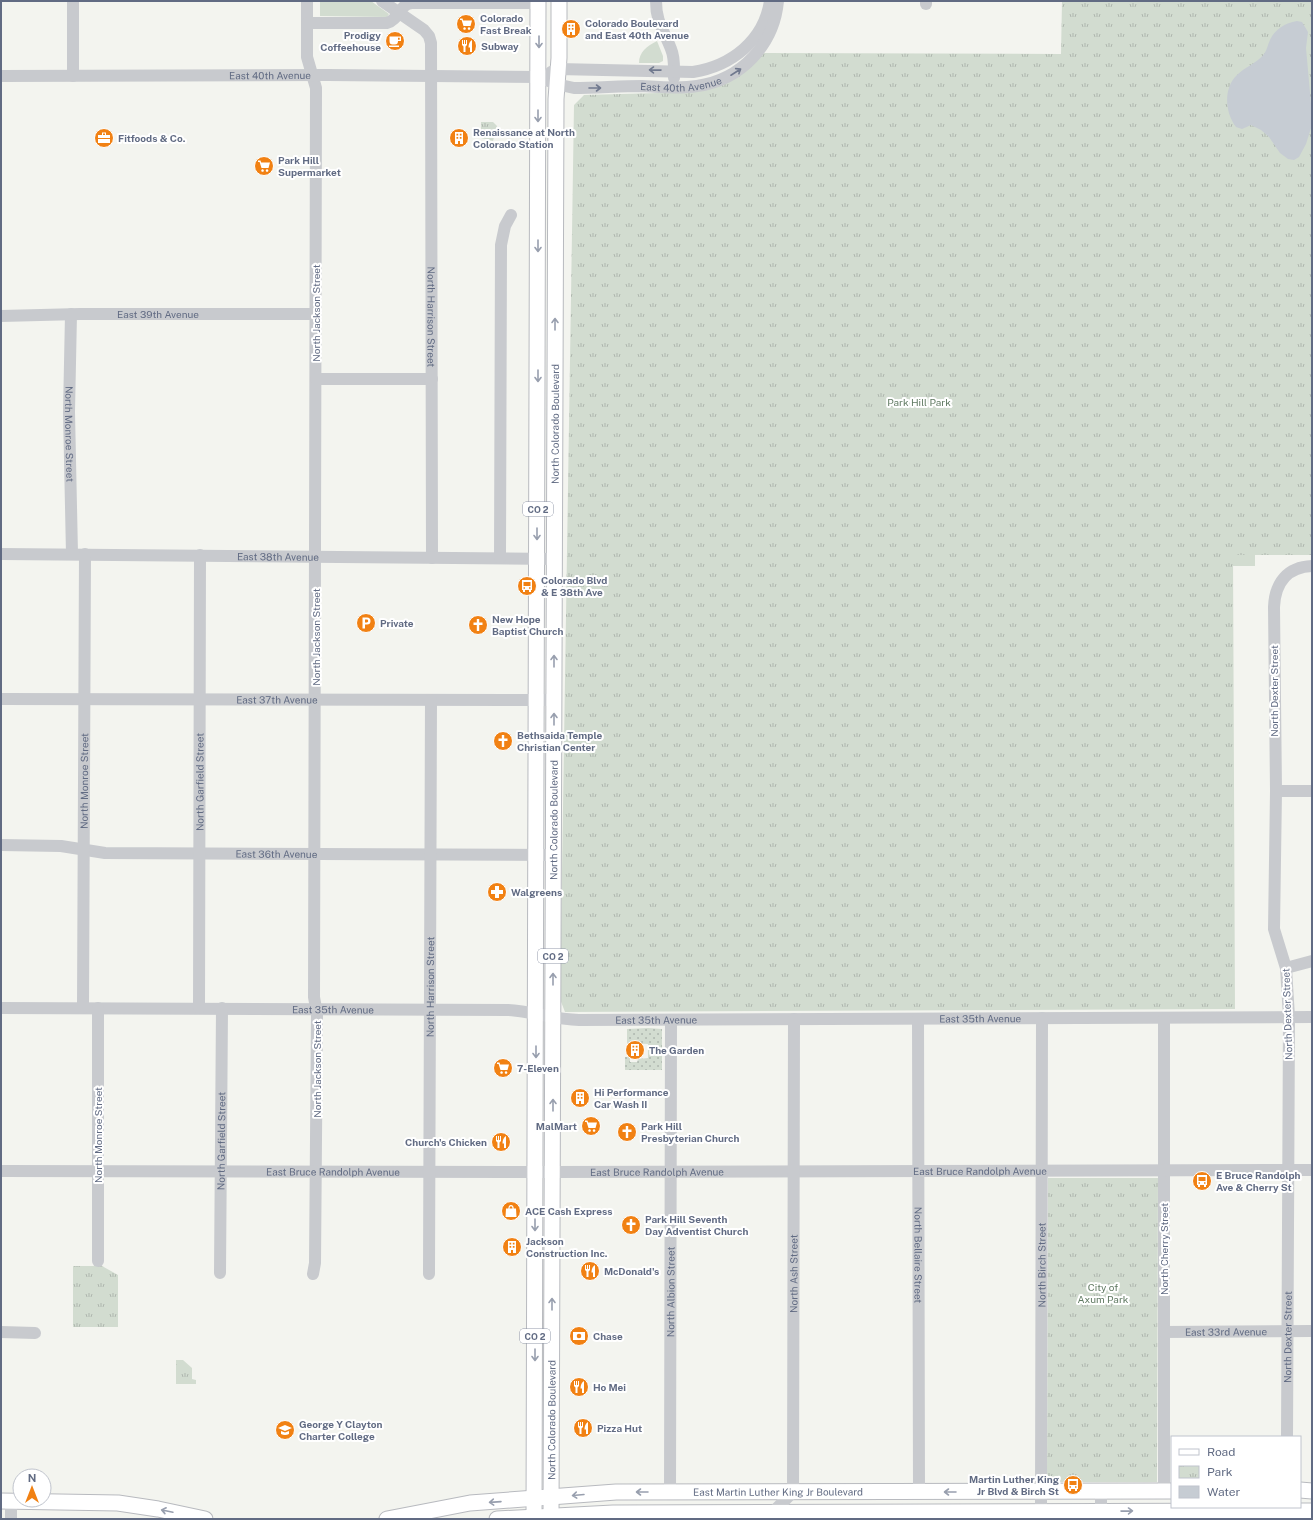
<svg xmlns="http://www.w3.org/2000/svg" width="1313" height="1520" font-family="'Public Sans',sans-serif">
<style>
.grass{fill:#d2dcd0}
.park{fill:url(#park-tufts)}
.garden{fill:url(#garden-dots)}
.water{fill:#c6ccd3}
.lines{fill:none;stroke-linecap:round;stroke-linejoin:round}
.major-casing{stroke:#b8babf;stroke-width:17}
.minor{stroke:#c8cace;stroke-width:12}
.major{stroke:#fff;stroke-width:15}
.oneway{stroke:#989fae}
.oneway2{stroke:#70798e}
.labels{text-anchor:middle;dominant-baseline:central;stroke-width:4;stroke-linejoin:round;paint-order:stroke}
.shield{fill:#fff;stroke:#9097a8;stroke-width:1}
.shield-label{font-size:9px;font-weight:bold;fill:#616b83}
.poi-label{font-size:10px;font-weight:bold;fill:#616b83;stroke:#fff;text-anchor:start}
.street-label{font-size:10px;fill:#616b83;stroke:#fff}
.park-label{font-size:10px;fill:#607a62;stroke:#fff}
</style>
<defs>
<pattern id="park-tufts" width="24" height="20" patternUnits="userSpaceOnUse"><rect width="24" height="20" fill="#d2dcd0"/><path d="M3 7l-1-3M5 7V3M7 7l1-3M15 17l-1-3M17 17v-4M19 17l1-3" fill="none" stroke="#aeb6ae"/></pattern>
<pattern id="garden-dots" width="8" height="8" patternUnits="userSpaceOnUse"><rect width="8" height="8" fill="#d2dcd0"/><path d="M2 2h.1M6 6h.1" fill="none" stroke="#aeb6ae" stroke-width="1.8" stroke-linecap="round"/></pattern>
</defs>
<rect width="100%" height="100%" fill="#f3f4ef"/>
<path class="grass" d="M320,1H371L389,14L387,17L320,16Z
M657,41L663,56V61L659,63H639C639,52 647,46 657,41Z
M1232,555H1255V566H1232Z"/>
<path class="park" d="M1062,1H1312V555H1233L1235,1009L565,1012L560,999L574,105L584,95L695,92L719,86L764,53L1061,54Z
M481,122H493L497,126L493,141L481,138Z
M1048,1178H1158L1157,1482H1047Z
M73,1266H102L118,1275V1327H73Z
M176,1360H183L192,1368V1379L196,1380V1384H176Z"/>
<path class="garden" d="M648,1028L662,1029V1070H625V1057H630V1062H637L638,1059L648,1058V1044L627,1043V1029Z"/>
<path class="water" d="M1297,21L1302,22L1308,32L1306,48L1312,115L1311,128L1306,144L1299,157L1294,160L1288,159L1280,153L1269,137L1261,130L1251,125L1242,129L1236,127C1225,113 1223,88 1237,75C1245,67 1257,63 1264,54C1267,50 1268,44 1270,40C1275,29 1285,23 1297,21Z"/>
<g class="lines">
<defs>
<g id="major">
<path d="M1300,1490L1312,1491"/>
<path d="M1,1501L118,1503L158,1509L205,1519"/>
<path id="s20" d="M387,1519L470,1503L616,1492L1172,1491"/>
<path d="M497,1519L613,1513L1312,1511"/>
<path d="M534,1519L538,1"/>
<path id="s21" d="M551,1519L556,99L559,58V1"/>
</g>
</defs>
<use href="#major" class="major-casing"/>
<g class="minor">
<path d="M73,1V76"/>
<path d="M307,1V57L316,88L314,997L317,1014L315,1263L313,1274"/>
<path id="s1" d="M382,1L424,30L429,36L431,43L432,558"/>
<path d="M656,1C656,23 664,30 671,49C675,58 674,69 674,78"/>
<path d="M926,1V4"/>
<path d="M307,23H387C399,20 399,4 412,3H538"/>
<path d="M551,72L558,69L693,72C731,66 764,41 770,1"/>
<path id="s2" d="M1,76L328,75L539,77L556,84L574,88C597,88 619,86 642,86C660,87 679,89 697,86C741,80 774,45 778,1"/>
<path id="s3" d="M71,314L69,412L72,554"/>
<path id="s4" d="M1,316L80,314H316"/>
<path d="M316,379H432"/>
<path id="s5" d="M1,554L555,559"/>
<path d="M500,558L501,245L505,226L511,215"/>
<path id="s6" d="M1,699L554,700"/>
<path d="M1276,791H1312"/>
<path id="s7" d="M1,845L61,846L105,853L553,855"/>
<path d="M1286,968L1312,961"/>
<path id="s8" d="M1,1008L508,1010C532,1011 555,1020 579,1020L1312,1017"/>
<path id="s9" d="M83,1008L85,554"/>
<path id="s10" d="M199,1008L200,555"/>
<path d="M1164,1018V1491"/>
<path id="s11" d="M918,1019L919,1492"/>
<path id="s12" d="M1,1171L552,1172L1312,1170"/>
<path d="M98,1261V1008"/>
<path id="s13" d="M220,1273L222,1008"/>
<path id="s14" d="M429,1274L431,700"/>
<path d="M1,1332L35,1333"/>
<path id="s15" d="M1164,1332L1312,1331"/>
<path id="s16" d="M1287,1437L1289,1017L1286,968L1274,929L1276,791L1274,607C1275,583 1287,567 1312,566"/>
<path d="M1101,1491V1519"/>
<path id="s17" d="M670,1492L671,1020"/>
<path d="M11,1501V1519"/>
<path id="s18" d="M1041,1512L1042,1018"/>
<path id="s19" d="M772,1518V1513L793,1492L794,1019"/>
</g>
<use href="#major" class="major"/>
</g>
<defs><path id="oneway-shaft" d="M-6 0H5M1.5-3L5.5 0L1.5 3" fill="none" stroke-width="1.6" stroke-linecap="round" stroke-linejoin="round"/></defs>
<g class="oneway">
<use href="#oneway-shaft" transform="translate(539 42) rotate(90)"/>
<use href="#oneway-shaft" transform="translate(538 116) rotate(90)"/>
<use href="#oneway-shaft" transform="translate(538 246) rotate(90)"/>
<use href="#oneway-shaft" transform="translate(555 324) rotate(-90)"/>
<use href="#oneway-shaft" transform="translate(538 376) rotate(90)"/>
<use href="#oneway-shaft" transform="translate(537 534) rotate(90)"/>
<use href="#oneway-shaft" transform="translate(554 661) rotate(-90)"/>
<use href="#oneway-shaft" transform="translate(554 719) rotate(-90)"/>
<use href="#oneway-shaft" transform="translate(553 979) rotate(-90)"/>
<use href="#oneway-shaft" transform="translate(536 1052) rotate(90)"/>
<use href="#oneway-shaft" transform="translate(553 1105) rotate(-90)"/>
<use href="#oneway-shaft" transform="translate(535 1225) rotate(90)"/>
<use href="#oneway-shaft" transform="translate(552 1304) rotate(-90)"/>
<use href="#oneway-shaft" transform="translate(535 1355) rotate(90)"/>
<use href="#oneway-shaft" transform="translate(642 1492) rotate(-180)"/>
<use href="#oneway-shaft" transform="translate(950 1492) rotate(180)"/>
<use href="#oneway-shaft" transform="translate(578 1495) rotate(175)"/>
<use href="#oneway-shaft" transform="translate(495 1502) rotate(176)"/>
<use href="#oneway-shaft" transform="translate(167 1511) rotate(-168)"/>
<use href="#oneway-shaft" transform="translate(1127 1511) rotate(-1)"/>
</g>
<g class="oneway2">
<use href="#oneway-shaft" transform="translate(655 70) rotate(-179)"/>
<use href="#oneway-shaft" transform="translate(736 72) rotate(-33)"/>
<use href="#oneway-shaft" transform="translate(595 88)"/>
</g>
<defs>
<symbol id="supermarket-disc" viewBox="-11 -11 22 22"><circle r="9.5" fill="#f18113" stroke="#fff"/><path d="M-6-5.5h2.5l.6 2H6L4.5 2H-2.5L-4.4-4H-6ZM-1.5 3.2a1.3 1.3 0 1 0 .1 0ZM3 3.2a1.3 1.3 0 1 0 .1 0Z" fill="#fff"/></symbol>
<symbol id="building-disc" viewBox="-11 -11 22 22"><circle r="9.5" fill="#f18113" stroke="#fff"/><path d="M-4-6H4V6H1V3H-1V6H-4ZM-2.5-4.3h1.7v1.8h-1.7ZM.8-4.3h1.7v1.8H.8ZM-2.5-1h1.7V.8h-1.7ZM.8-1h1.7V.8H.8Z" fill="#fff"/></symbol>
<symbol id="cafe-disc" viewBox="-11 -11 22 22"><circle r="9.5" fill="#f18113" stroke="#fff"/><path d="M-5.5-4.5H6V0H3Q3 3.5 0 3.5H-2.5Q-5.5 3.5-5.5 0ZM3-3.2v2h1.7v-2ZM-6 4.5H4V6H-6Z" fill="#fff"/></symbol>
<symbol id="restaurant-disc" viewBox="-11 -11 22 22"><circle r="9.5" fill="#f18113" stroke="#fff"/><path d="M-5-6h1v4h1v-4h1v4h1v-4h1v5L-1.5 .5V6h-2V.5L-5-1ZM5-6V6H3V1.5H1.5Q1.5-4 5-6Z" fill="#fff"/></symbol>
<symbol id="office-disc" viewBox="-11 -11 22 22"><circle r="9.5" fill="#f18113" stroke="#fff"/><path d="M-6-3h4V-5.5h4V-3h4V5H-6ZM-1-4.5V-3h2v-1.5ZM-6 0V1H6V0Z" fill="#fff"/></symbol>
<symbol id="bus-disc" viewBox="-11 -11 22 22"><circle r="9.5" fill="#f18113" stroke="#fff"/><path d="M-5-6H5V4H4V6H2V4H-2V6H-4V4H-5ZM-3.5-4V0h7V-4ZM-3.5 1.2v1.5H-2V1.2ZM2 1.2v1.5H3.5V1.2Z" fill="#fff"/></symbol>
<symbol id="parking-disc" viewBox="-11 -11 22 22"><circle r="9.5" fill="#f18113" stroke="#fff"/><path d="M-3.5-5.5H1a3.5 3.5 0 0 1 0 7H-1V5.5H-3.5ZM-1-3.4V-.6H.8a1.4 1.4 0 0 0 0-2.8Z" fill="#fff"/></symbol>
<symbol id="church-disc" viewBox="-11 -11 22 22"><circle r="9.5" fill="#f18113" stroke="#fff"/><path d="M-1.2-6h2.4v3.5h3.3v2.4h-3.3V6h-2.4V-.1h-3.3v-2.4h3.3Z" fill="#fff"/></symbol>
<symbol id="pharmacy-disc" viewBox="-11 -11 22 22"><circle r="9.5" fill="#f18113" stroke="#fff"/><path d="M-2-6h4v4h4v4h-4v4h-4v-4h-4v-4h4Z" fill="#fff"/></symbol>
<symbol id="shop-disc" viewBox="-11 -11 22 22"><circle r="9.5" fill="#f18113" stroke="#fff"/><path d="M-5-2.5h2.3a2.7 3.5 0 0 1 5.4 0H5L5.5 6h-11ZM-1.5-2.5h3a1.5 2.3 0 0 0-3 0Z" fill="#fff"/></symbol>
<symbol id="bank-disc" viewBox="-11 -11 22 22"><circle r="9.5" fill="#f18113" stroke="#fff"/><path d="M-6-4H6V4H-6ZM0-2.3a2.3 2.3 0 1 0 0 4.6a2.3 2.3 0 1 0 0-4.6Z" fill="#fff"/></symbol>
<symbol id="university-disc" viewBox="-11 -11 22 22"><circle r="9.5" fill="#f18113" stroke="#fff"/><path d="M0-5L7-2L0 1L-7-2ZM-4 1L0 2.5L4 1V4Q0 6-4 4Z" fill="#fff"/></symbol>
</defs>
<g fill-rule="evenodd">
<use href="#supermarket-disc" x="455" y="13" width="22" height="22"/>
<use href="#building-disc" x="560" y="18" width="22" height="22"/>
<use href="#cafe-disc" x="384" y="30" width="22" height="22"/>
<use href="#restaurant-disc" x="456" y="35" width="22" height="22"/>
<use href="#office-disc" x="93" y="127" width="22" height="22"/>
<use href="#building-disc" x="448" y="127" width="22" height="22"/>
<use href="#supermarket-disc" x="253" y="155" width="22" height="22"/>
<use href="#bus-disc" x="516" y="575" width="22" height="22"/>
<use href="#parking-disc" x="355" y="612" width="22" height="22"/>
<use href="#church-disc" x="467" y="614" width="22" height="22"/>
<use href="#church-disc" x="492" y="730" width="22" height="22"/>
<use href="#pharmacy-disc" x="486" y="881" width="22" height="22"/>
<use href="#building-disc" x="624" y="1039" width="22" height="22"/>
<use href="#supermarket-disc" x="492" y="1057" width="22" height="22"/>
<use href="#building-disc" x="569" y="1087" width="22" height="22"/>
<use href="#supermarket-disc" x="580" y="1115" width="22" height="22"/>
<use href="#church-disc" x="616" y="1121" width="22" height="22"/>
<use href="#restaurant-disc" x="490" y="1131" width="22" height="22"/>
<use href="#bus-disc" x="1191" y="1170" width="22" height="22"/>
<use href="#shop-disc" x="500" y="1200" width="22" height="22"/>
<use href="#church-disc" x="620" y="1214" width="22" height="22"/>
<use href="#building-disc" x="501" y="1236" width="22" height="22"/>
<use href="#restaurant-disc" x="579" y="1260" width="22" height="22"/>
<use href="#bank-disc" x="568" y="1325" width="22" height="22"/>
<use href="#restaurant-disc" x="568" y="1376" width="22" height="22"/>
<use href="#restaurant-disc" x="572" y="1417" width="22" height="22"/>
<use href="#university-disc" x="274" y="1419" width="22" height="22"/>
<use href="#bus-disc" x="1062" y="1474" width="22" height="22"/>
</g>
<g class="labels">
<g class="shield">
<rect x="523" y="502" width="30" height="14" rx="3"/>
<rect x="538" y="949" width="30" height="14" rx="3"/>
<rect x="520" y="1329" width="30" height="14" rx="3"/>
</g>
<g class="shield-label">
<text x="538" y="509">CO 2</text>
<text x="553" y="956">CO 2</text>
<text x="535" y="1336">CO 2</text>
</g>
<g class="poi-label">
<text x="480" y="18">Colorado<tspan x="480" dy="12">Fast Break</tspan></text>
<text x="585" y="23">Colorado Boulevard<tspan x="585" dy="12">and East 40th Avenue</tspan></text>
<text x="381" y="35" text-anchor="end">Prodigy<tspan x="381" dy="12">Coffeehouse</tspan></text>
<text x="481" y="46">Subway</text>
<text x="473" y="132">Renaissance at North<tspan x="473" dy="12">Colorado Station</tspan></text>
<text x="118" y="138">Fitfoods &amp; Co.</text>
<text x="278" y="160">Park Hill<tspan x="278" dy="12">Supermarket</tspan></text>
<text x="541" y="580">Colorado Blvd<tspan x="541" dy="12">&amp; E 38th Ave</tspan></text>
<text x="492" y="619">New Hope<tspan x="492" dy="12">Baptist Church</tspan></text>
<text x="380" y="623">Private</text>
<text x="517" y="735">Bethsaida Temple<tspan x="517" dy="12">Christian Center</tspan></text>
<text x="511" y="892">Walgreens</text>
<text x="649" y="1050">The Garden</text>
<text x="517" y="1068">7-Eleven</text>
<text x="594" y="1092">Hi Performance<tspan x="594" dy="12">Car Wash II</tspan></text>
<text x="577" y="1126" text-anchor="end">MalMart</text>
<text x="641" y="1126">Park Hill<tspan x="641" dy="12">Presbyterian Church</tspan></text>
<text x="487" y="1142" text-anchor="end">Church's Chicken</text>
<text x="1216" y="1175">E Bruce Randolph<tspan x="1216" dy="12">Ave &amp; Cherry St</tspan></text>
<text x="525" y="1211">ACE Cash Express</text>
<text x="645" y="1219">Park Hill Seventh<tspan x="645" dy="12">Day Adventist Church</tspan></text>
<text x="526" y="1241">Jackson<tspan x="526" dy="12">Construction Inc.</tspan></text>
<text x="604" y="1271">McDonald's</text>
<text x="593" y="1336">Chase</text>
<text x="593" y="1387">Ho Mei</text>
<text x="299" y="1424">George Y Clayton<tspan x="299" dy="12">Charter College</tspan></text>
<text x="597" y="1428">Pizza Hut</text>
<text x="1059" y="1479" text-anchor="end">Martin Luther King<tspan x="1059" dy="12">Jr Blvd &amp; Birch St</tspan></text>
</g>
<g class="street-label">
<text stroke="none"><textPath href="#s2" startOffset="269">East 40th Avenue</textPath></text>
<text stroke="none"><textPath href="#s2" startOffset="682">East 40th Avenue</textPath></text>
<text transform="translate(316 313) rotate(-90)">North Jackson Street</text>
<text stroke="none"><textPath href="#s4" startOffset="157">East 39th Avenue</textPath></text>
<text stroke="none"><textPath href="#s1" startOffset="340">North Harrison Street</textPath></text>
<text stroke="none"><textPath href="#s21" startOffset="1095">North Colorado Boulevard</textPath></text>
<text stroke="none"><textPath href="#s3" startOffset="120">North Monroe Street</textPath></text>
<text stroke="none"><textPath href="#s5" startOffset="277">East 38th Avenue</textPath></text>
<text transform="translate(316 637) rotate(-90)">North Jackson Street</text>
<text transform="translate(1274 691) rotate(-90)">North Dexter Street</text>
<text stroke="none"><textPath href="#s6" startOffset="276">East 37th Avenue</textPath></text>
<text stroke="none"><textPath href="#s9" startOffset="227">North Monroe Street</textPath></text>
<text stroke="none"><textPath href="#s10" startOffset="226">North Garfield Street</textPath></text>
<text stroke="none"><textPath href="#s21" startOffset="699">North Colorado Boulevard</textPath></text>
<text stroke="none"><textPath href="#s7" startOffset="276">East 36th Avenue</textPath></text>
<text stroke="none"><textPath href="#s14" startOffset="287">North Harrison Street</textPath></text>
<text stroke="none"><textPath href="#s8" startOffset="332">East 35th Avenue</textPath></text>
<text transform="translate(1287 1014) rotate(-92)">North Dexter Street</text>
<text stroke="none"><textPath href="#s8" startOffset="980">East 35th Avenue</textPath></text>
<text stroke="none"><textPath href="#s8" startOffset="656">East 35th Avenue</textPath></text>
<text transform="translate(317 1069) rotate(-90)">North Jackson Street</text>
<text transform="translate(98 1135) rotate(-90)">North Monroe Street</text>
<text stroke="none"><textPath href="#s13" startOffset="132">North Garfield Street</textPath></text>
<text stroke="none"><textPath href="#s12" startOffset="979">East Bruce Randolph Avenue</textPath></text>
<text stroke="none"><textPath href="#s12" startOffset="656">East Bruce Randolph Avenue</textPath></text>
<text stroke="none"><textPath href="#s12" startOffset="332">East Bruce Randolph Avenue</textPath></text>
<text transform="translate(1164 1249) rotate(-90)">North Cherry Street</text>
<text stroke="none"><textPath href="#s11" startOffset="236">North Bellaire Street</textPath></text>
<text stroke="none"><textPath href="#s18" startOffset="247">North Birch Street</textPath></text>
<text stroke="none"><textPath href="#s19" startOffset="253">North Ash Street</textPath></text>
<text stroke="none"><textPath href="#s17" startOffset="200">North Albion Street</textPath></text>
<text stroke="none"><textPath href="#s15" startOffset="62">East 33rd Avenue</textPath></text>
<text stroke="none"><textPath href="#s16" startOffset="100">North Dexter Street</textPath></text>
<text stroke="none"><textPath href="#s21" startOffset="99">North Colorado Boulevard</textPath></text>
<text stroke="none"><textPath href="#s20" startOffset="393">East Martin Luther King Jr Boulevard</textPath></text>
</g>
<g class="park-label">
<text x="919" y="402">Park Hill Park</text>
<text x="1103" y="1287">City of<tspan x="1103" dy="12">Axum Park</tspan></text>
</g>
</g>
<rect width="1313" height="1520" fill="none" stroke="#616b83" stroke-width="4"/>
<rect x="1171" y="1436" width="130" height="72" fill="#ffffff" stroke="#c0c4cd"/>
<rect x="1179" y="1449" width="20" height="6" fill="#ffffff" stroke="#c0c4cd"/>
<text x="1207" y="1456" font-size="12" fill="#616b83">Road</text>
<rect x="1179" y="1466" width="20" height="12" fill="url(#park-tufts)" stroke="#c0c4cd"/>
<text x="1207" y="1476" font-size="12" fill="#616b83">Park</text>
<rect x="1179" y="1486" width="20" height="12" fill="#c6ccd3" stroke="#c0c4cd"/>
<text x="1207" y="1496" font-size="12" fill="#616b83">Water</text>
<g transform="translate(32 1488)"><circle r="19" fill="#ffffff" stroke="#c0c4cd"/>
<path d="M0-3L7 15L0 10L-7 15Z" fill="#f18113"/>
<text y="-6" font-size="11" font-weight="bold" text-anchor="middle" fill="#616b83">N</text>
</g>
</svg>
